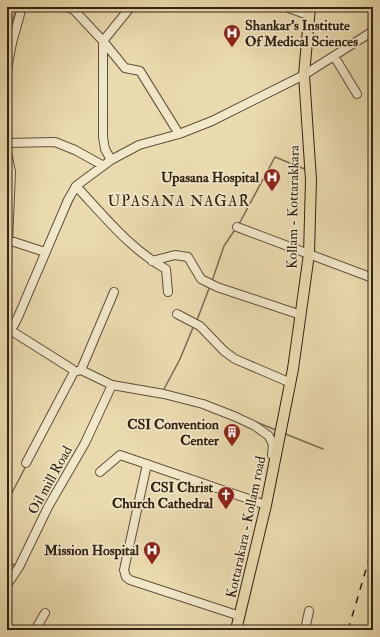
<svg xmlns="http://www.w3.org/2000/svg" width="380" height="637" font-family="'IM FELL Double Pica',serif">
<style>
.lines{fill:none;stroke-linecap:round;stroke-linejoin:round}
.stream{stroke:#7a6b50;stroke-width:1.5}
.minor-casing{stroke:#5f5039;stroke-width:10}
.major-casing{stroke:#312212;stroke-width:12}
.minor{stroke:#f1e8ca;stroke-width:8}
.major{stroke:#eadbae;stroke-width:10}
.rail{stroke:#312212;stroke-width:1.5;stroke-dasharray:7 7;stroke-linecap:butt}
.labels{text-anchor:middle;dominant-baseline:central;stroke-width:3.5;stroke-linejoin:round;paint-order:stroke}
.poi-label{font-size:14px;font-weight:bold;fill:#312212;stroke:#f1e8ca;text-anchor:end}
.street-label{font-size:14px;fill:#312212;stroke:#f1e8ca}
.neighbourhood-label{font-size:15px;letter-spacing:1px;fill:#312212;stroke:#f1e8ca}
</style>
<rect width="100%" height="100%" fill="#eadbae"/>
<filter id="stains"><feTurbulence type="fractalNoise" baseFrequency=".005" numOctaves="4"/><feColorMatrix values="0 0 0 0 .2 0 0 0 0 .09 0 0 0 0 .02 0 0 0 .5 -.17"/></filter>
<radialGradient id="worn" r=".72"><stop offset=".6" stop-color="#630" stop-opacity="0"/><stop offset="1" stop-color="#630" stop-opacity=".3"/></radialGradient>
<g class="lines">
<path class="stream" d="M7,39L17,7
M69,208L75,195
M239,224L275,157L307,170
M212,281L224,246L236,228
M197,320L210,286
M163,391L180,359L194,325
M256,422L276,430
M283,433L323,449
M7,502L26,466
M7,561L16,566"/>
<defs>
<path id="minor" d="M67,7L74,10L103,41L125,68L140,71L179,134
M286,7L308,15
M334,56L357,94
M7,69L12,43L22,7
M7,143L55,142L75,150L102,165
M7,152L11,172L8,242
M111,160L105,149L103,137V41L129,9
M76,186C104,216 130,249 166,269L168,292
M237,227L370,277
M8,240L45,252
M152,261L175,255L188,257L201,279L217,287L301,315
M177,314L200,326L224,351L235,359L291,383
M10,330L72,369L74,372L81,370L112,385L164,394L203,404L236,417L255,426L269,436L273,445L272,455
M7,332L14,325L18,317L68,200L76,186L111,160L139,145L179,134L212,121L304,75L373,31
M81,370L114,292
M26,463L74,372
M147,464L124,570L126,577L130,580L240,616
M100,472L120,455L266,505
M7,585L19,567L48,507L85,443L112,385
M35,630L45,613
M305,630L309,611"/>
<path id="major" d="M236,630L266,505L293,369L309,254L311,180L304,75L310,7"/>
</defs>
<use href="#minor" class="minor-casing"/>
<use href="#major" class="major-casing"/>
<use href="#minor" class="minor"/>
<use href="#major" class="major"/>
<path class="rail" d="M348,630L373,546"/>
</g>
<defs>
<symbol id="hospital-pin" viewBox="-11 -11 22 30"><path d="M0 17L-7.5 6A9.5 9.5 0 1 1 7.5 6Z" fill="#8f2418" stroke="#f1e8ca"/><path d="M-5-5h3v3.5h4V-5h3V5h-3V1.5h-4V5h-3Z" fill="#fff"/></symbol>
<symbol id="building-pin" viewBox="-11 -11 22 30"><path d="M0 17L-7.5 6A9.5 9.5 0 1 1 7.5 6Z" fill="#8f2418" stroke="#f1e8ca"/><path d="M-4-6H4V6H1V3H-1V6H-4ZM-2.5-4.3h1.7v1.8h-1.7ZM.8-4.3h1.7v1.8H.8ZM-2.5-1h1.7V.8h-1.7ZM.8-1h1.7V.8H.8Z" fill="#fff"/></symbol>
<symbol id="church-pin" viewBox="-11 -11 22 30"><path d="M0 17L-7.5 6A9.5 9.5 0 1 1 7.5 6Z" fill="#8f2418" stroke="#f1e8ca"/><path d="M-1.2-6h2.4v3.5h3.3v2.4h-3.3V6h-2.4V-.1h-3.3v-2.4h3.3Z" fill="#fff"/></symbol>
</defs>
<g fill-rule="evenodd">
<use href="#hospital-pin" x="222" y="23" width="20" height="27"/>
<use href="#hospital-pin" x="262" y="167" width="20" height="27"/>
<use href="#building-pin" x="222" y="422" width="20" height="27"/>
<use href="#church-pin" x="216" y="485" width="20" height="27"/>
<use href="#hospital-pin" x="142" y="540" width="20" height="27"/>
</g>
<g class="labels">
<g class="poi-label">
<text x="245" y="25" text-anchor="start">Shankar's Institute<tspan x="245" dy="16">Of Medical Sciences</tspan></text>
<text x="259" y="177">Upasana Hospital</text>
<text x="219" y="424">CSI Convention<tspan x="219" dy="16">Center</tspan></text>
<text x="213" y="487">CSI Christ<tspan x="213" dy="16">Church Cathedral</tspan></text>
<text x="139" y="550">Mission Hospital</text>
</g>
<g class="street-label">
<text transform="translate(293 207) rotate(-89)">Kollam - Kottarakkara</text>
<text transform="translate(50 480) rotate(-61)">Oil mill Road</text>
<text transform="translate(246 527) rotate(-78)">Kottarakara - Kollam road</text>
</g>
<g class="neighbourhood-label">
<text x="179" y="201">UPASANA NAGAR</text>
</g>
</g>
<rect width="380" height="637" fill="none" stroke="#eadbae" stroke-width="24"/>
<rect x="8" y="8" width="364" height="621" fill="none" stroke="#312212" stroke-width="2"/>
<rect x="12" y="12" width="356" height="613" fill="none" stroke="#312212"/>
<rect width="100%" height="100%" filter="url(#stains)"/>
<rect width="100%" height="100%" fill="url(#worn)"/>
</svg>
